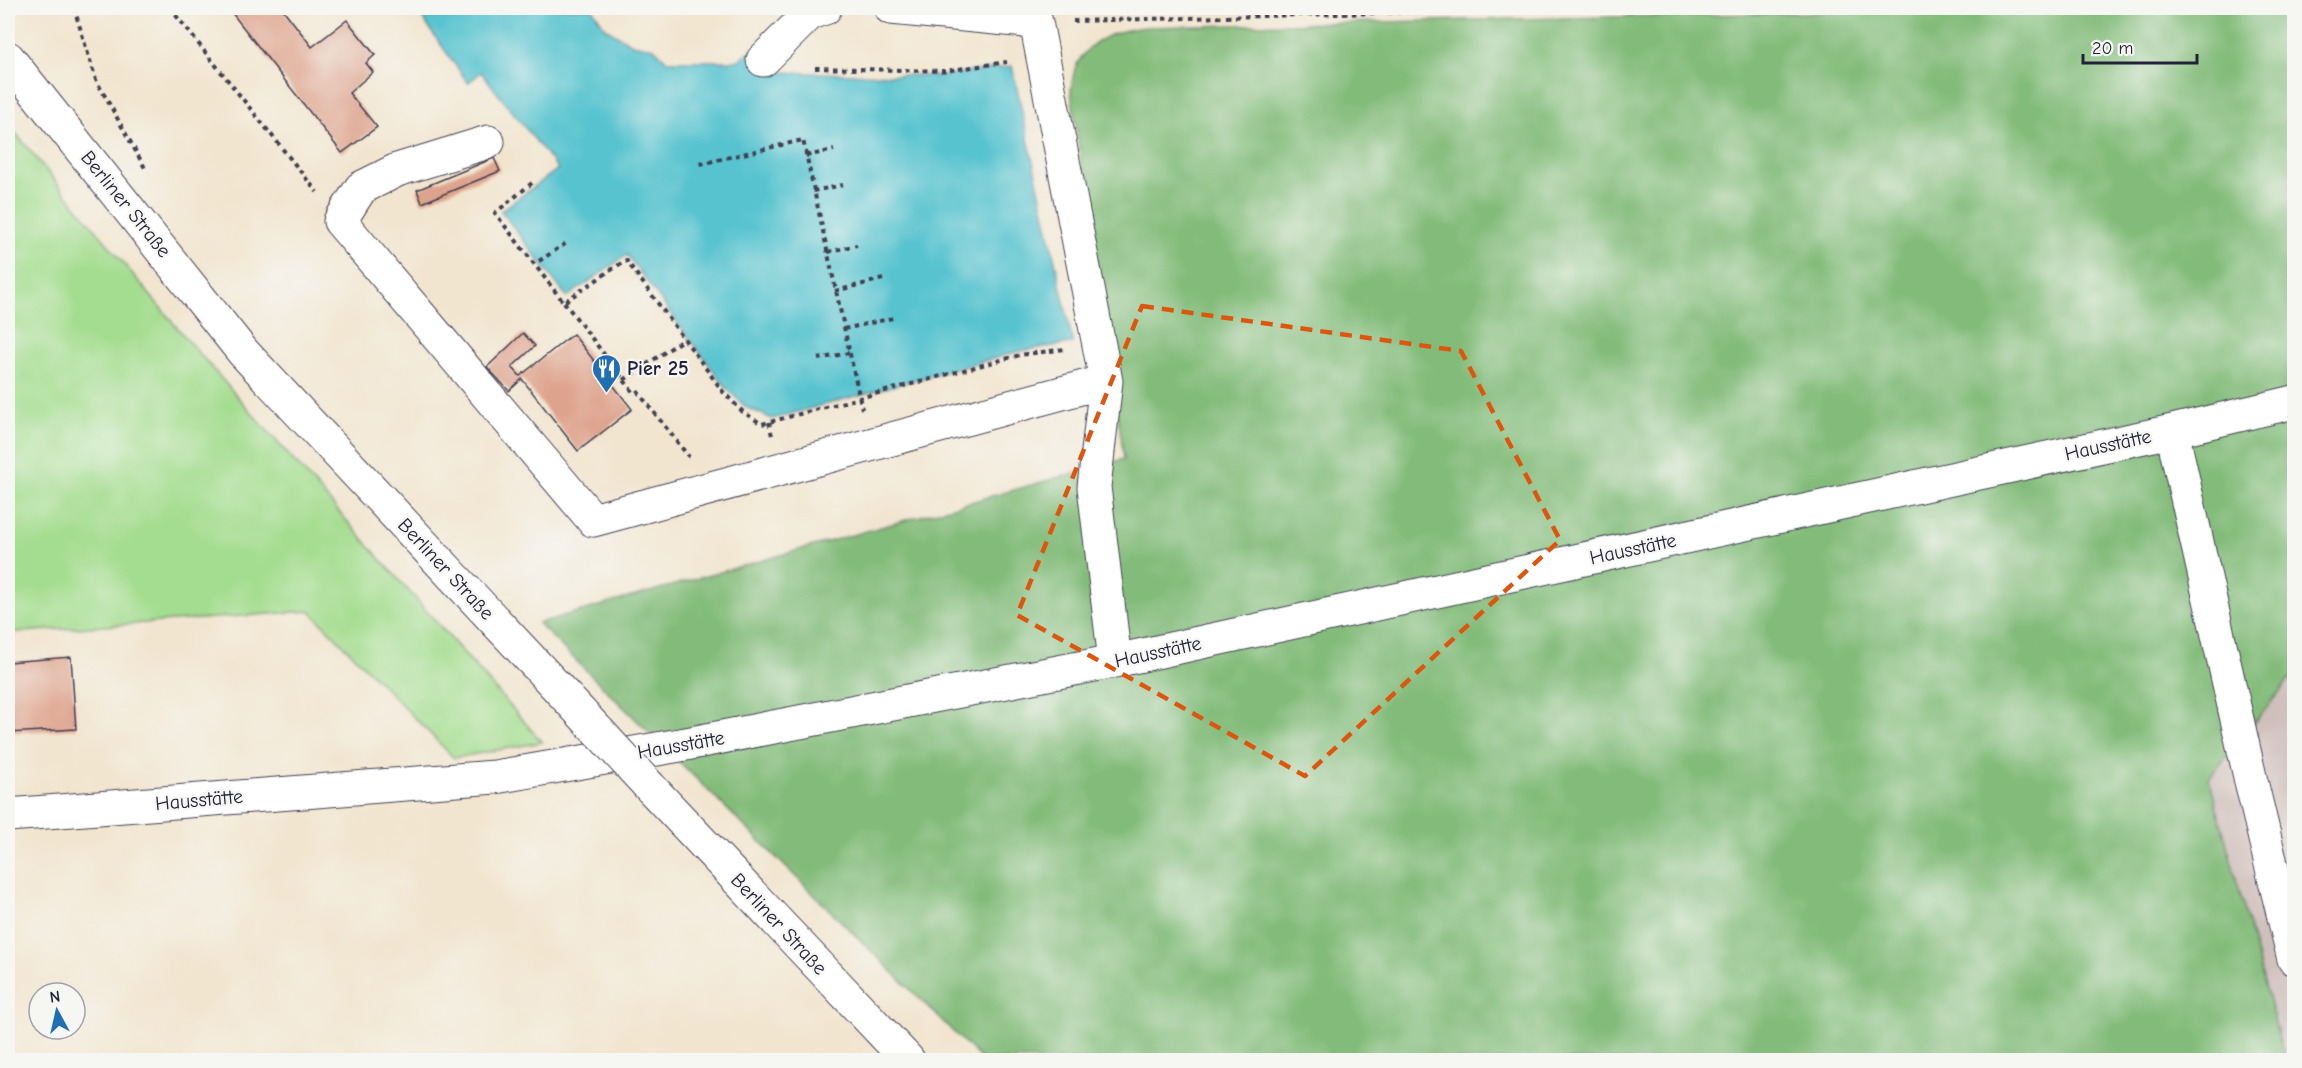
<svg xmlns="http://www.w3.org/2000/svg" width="2302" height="1068" font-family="'Comic Neue',sans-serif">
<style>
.industrial{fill:#d0c0bc}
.green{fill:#a4dd8f;stroke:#638065;stroke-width:1.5}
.forest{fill:#83bc7a;stroke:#526f5a;stroke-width:1.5}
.water{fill:#56c3cf;stroke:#3c7285;stroke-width:1.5}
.building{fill:#dea38c}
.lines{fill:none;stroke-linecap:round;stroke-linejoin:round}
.minor-casing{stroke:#413f51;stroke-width:35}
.major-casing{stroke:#413f51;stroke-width:35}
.path{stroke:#413f51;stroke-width:4;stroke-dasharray:4.5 4.5;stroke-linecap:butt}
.minor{stroke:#fff;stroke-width:33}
.major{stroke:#fff;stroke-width:33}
.major-bridge-casing{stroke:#413f51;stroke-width:35;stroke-linecap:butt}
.major-bridge{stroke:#fff;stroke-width:33}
.marked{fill:none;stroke:#de560e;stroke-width:4.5;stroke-dasharray:12 8;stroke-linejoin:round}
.labels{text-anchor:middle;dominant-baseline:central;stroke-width:4.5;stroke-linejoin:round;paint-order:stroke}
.street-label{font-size:20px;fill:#22223b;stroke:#f6f6f2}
.poi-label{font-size:20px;font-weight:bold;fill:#22223b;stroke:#f6f6f2;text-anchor:start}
</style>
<rect width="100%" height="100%" fill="#f6f6f2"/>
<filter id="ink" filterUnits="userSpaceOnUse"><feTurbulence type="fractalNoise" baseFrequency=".0167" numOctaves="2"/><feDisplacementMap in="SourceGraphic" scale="12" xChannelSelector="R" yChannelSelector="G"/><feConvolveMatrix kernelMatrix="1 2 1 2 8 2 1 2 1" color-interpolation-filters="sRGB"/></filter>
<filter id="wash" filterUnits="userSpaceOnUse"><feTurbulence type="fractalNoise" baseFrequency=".008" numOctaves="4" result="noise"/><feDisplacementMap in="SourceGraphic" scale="24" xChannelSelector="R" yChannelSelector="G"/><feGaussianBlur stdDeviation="1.35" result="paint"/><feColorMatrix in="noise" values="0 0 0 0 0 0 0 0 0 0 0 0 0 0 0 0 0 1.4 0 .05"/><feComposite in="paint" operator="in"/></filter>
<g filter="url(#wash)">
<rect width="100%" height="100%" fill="#f2e5cf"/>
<path class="industrial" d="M2294,674V1060H2285L2209,778Z"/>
<path class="green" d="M8,124L190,343L542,742L454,758L310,611L8,633Z"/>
<path class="forest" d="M2032,8H2294V674L2209,778L2285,1060H982L538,623L1124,459L1071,92C1072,84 1073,71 1077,64C1091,37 1119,30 1146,27Z"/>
<path class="water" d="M415,8H592L605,28L632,44L654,48L667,61H737L753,49L774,72L939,76L1012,66L1073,343L1021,351L772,419L746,407L728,390L627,255L567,297L501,211L558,169L481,72L468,83Z"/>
<g id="blocks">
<path class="building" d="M228,8H282L312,47L347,20L375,55L366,63L373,72L349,93L377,127L342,153Z
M494,158L500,171L422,203L417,190Z
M523,333L535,346L512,367L520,376L573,334L632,409L578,451L522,379L509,391L487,367Z
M71,657L76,729L8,733V662Z"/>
</g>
</g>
<g filter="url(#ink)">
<use href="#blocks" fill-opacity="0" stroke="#413f51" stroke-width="1.5"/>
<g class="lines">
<defs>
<path id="minor" d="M891,8L1036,22L1106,381L1094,487L1115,661
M763,60L810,13L825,8
M488,142L397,170L361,188L340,221L593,520L1106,381
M2172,431L2250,777L2294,959
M8,815L495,777L686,744L1115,661L2172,431L2294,402"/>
<path id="major" d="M8,58L243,352L599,732
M650,787L908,1060"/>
</defs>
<use href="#minor" class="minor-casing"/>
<use href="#major" class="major-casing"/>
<path class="path" d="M74,8L96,80L145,168
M170,8L317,192
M1073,21L1566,8
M815,68L945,71L1007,62
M806,156L834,150
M700,164L803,140L862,409
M532,183L495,213L561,299L564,302L626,260L724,393L743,412L762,424L1020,355L1065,349
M813,191L843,185
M828,252L857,245
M539,261L568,242
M835,291L883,279
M564,302L633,392H638L689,457
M844,329L893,318
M818,359L849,353
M624,380L684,339
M769,422L772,436"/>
<use href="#minor" class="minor"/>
<use href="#major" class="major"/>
<defs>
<path id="major-bridge" d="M599,732L650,787"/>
</defs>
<use href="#major-bridge" class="major-bridge-casing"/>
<use href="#major-bridge" class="major-bridge"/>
</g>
</g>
<path class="marked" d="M1142,306L1461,351L1560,540L1305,776L1017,615Z"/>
<defs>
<symbol id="restaurant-pin" viewBox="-11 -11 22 30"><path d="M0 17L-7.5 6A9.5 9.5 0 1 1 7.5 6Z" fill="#1f6fb2" stroke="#f6f6f2"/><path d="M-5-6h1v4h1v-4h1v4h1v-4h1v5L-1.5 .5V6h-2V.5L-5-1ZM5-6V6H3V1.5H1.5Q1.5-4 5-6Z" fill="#fff"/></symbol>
</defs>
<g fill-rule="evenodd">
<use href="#restaurant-pin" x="590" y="352" width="33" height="45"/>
</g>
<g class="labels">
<g class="street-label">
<text transform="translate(126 204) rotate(51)">Berliner Straße</text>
<text transform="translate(2108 445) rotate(-12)">Hausstätte</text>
<text transform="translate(1633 549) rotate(-12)">Hausstätte</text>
<text transform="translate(446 569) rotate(47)">Berliner Straße</text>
<text transform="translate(1158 652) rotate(-12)">Hausstätte</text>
<text transform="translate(681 745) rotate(-10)">Hausstätte</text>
<text transform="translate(199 800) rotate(-5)">Hausstätte</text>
<text transform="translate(779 924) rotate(47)">Berliner Straße</text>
</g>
<g class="poi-label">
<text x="627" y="368">Pier 25</text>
</g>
</g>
<rect width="2302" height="1068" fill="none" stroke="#f6f6f2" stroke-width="30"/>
<g transform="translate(57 1011) rotate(352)"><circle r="28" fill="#f6f6f2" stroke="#a1a1a9" stroke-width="1.5"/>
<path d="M0-4.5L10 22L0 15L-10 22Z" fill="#1f6fb2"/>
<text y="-9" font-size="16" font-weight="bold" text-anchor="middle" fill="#22223b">N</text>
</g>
<path d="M2083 54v9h114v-9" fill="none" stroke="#22223b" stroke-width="3"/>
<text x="2092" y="54" font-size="18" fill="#22223b" stroke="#f6f6f2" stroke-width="4.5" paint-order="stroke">20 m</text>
</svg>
